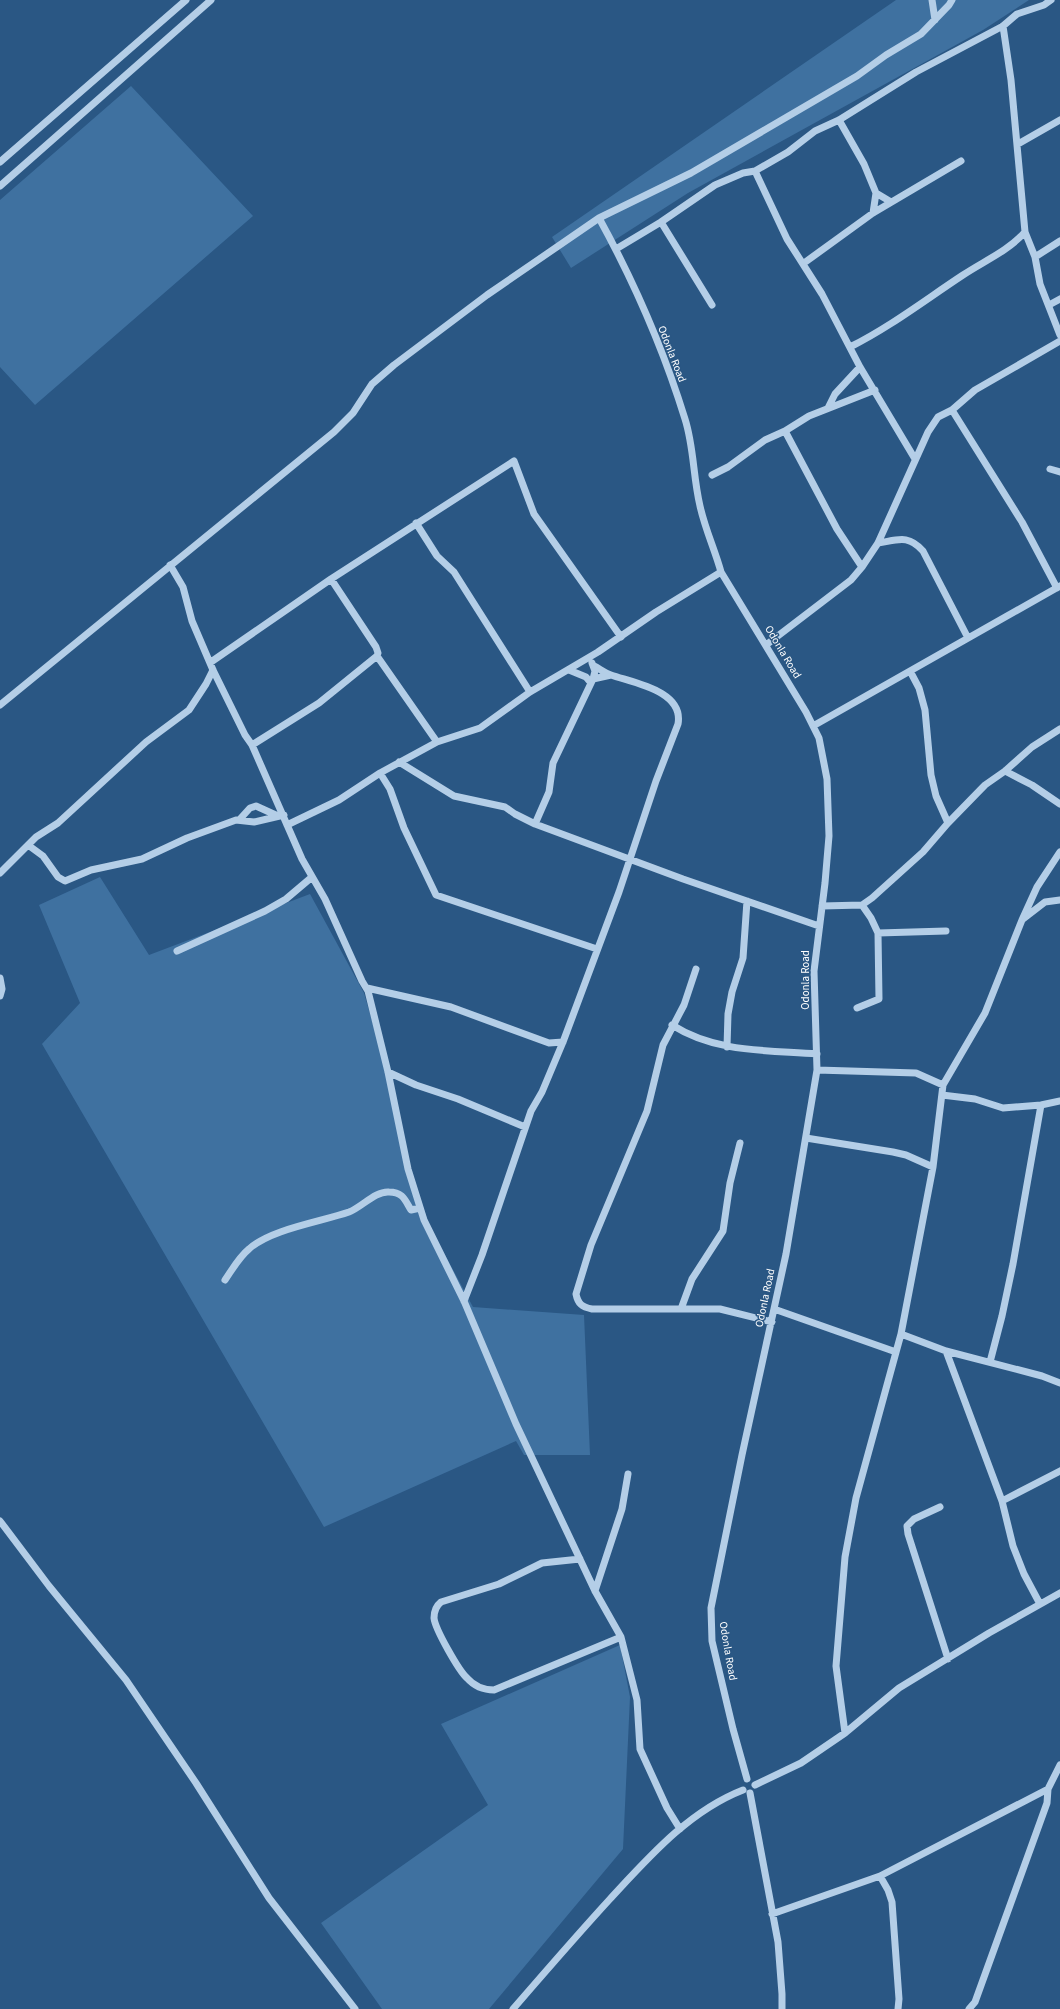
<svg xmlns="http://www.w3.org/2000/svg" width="1060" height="2009" font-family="'Source Sans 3',sans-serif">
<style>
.green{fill:#3f71a0}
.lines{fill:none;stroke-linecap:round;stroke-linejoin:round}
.minor{stroke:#b4cee7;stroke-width:7}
.labels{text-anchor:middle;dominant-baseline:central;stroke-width:3;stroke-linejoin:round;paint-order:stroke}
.street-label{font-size:11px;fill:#fff;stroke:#2a5784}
</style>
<rect width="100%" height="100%" fill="#2a5784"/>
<path class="green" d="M896,0H1029L983,30L688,193L571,268L552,237Z
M131,86L253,216L35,405L0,367V200Z
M100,877L149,955L310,894L364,993L397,1107L411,1169L429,1225L473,1307L584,1315L590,1455H524L516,1441L324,1527L42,1044L80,1003L39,905Z
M620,1645L630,1697L623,1849L489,2009H382L321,1923L488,1805L441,1724Z"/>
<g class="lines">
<path class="minor" d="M932,0L935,20
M1003,26L1011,80L1025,232L1035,257L1040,284L1060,335
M839,120L864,164L876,193
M1018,144L1060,120
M0,162L186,0
M755,171L787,239L822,294L860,367L915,459
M0,186L211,0
M873,213L876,193L891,202
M599,218C633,280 664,351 685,419C694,447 693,477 700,506C705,529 715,550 721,572L806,712L819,738L827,779L829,836L825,883L814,971L817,1070L786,1254L742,1455L711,1608L712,1641L733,1729L747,1779
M661,222L712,305
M616,249L661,222L715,185L743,173L755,171L788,152L815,131L839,120L916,72L1003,26L1017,14L1044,5L1051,0
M1035,257L1060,241
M804,263L873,213L961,161
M1049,305L1060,299
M850,347C890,327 925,300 963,275C984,261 1008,251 1025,232
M828,408L835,394L860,367
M952,410L1022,522L1057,588
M785,431L837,529L862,567
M1050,469L1060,472
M712,475L728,467L765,440L785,431L809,416L875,390
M416,523L437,556L454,572L530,692
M878,543C898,540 908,534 923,551L968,638
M170,565L183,587L192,621L213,670L245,735L252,745L302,859L325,899L362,981L368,991L388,1072L408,1169L424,1220L464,1301L516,1424L595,1591L621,1637L637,1700L640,1749L667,1808L680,1829
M766,645L851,580L862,567L878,543L928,432L938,417L952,410L975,390L1060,341
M377,656L437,742
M211,662L331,579L514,461L534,514L621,637
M569,670L586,677L591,683
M910,671L919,688L925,710L931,775L936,796L948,823
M593,679L611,675
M0,705L334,432L353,413L372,384L394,365L487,295L599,218L691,173L857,76L886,55L921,34L949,5L952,0
M813,726L1060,586
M252,745L319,703L377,656L378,653L376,647L331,579
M399,762L454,796L505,807L515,814L535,824L683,879L819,926
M1005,771L1032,785L1060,804
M380,773L390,789L404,828L436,895L597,949
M240,819L250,808L256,806L278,816
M535,824L549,792L553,763L593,679L595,671L592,663
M287,825L339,800L380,773L437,742L480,728L530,692L598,652L656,612L721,572
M28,845L43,856L58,877L65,881L91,870L142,859L187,838L236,820L254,822L284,815
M0,873L36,837L58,823L146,742L189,710L206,684L213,670
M862,905L871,918L878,933L946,931
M822,906L862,905L872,898L923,852L948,823L985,785L1005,771L1032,747L1060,729
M1023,919L1045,902L1060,900
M177,951L265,911L286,899L312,877
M696,969L684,1005L663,1045L647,1111L591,1245L576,1294C578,1304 582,1307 592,1309H720L772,1322
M0,978L2,989L0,996
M367,988L451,1007L549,1043L563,1042
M857,1008L879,999L878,933
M672,1025C716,1053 767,1050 817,1054
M727,1047L728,1014L732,992L743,958L747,901
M817,1070L916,1073L943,1085
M388,1072L416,1085L458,1099L525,1127
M942,1095L975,1099L1003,1108L1041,1105L1060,1101
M806,1138L893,1152L906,1155L933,1167
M225,1280C232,1270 239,1257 249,1249C271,1229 320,1222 349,1212C362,1207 375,1191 389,1192C403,1192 405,1200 411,1210L420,1208
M464,1301L482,1255L531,1111L542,1092L563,1042L619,892L656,781L678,724C684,691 634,683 611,675C605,673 600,669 594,666
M681,1309L692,1279L723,1231L730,1183L740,1143
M774,1309L896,1352
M901,1334L946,1351L1042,1376L1060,1383
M946,1351L1002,1501L1013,1546L1024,1574L1040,1604
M990,1362L1002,1316L1013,1264L1041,1105
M1002,1501L1060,1471
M940,1507L914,1519L907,1526L908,1534L948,1659
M0,1521L49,1586L126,1680L196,1783L269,1898L355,2009
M580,1559L542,1563L499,1584L441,1602C436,1606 434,1612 434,1618C435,1629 459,1671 467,1678C474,1686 484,1690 494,1690L621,1637
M595,1591L622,1509L628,1474
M845,1733L836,1666L845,1557L856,1498L901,1334L933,1167L943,1085L985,1013L1022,920L1037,887L1060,852
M755,1785L801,1763L845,1733L899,1688L989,1633L1060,1593
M750,1793L778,1942L782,1994V2009
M880,1876L888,1890L892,1902L899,1999L898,2009
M772,1914L880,1876L1048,1789
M513,2009C545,1972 577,1935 610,1899C649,1857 689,1811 743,1790
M969,2009L975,2002L1047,1803L1048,1789L1060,1765"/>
</g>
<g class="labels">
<g class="street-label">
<text transform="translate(672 354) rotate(69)">Odonla Road</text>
<text transform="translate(783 652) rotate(59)">Odonla Road</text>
<text transform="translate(805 980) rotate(-90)">Odonla Road</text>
<text transform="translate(765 1298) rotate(-78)">Odonla Road</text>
<text transform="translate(728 1651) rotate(80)">Odonla Road</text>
</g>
</g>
</svg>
